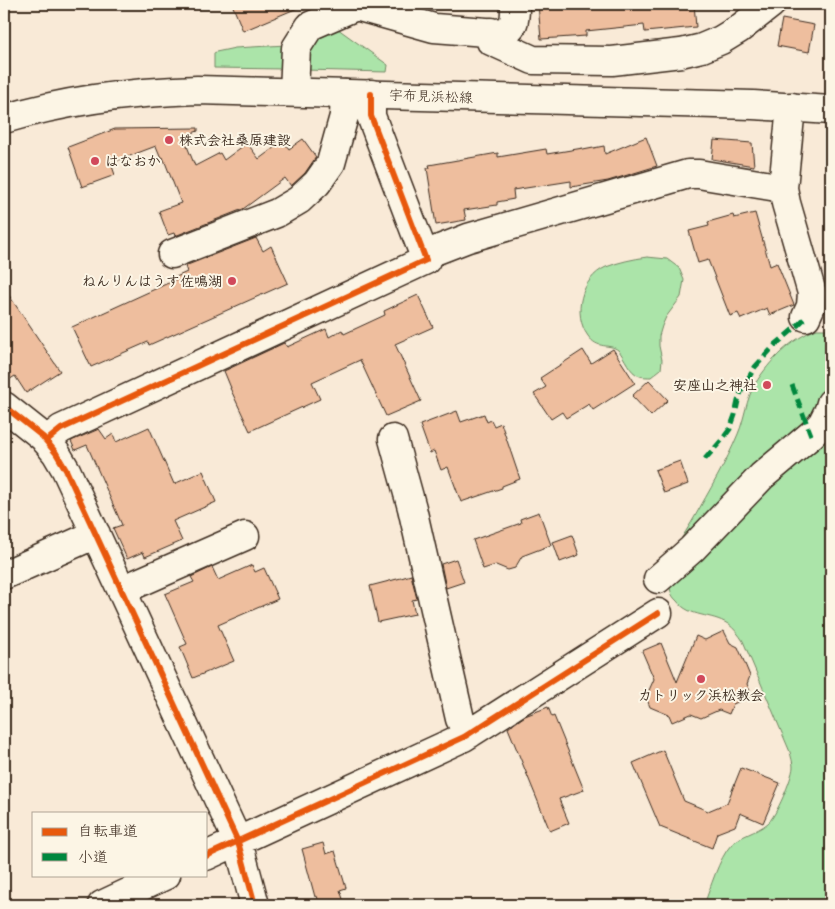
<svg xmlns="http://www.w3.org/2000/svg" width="835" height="909" font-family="'Shantell Sans','Klee One',sans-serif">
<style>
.green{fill:#abe4a9;stroke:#738764}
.building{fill:#eebe9e;stroke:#3b2a1e}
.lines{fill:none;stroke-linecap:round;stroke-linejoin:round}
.street-casing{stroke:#3b2a1e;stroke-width:31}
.secondary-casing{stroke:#3b2a1e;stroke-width:31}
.street{stroke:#fcf5e5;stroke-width:28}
.secondary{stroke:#fcf5e5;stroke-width:28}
.quiet{stroke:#00873e;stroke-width:5;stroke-dasharray:10 5;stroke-linecap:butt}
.cycleway-casing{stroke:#fcf5e5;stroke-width:9}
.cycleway{stroke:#e8590c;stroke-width:6}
.poi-dot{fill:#d1495b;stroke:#fcf5e5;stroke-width:2}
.labels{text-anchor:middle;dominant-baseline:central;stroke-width:4;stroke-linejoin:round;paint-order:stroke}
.street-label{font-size:14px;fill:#3b2a1e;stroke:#fcf5e5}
.poi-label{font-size:14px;font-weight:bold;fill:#3b2a1e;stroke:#fcf5e5;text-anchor:start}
</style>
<rect width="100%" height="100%" fill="#f9ead7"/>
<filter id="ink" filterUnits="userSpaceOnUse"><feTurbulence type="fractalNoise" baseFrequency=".02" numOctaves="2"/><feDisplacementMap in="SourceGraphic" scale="10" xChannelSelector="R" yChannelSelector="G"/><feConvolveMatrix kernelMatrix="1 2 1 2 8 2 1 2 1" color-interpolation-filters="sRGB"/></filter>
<g filter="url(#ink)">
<path class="green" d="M334,26L388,65L387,72L304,70L305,51L316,34Z
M286,45L285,69L214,68V53L216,52L235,48Z
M647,257L667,259L679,268L684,280L681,297L666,317L662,326L659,336V346L662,360L661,369L651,377C648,377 643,377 640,376C629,373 625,357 618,350C609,343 598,350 588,336C572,314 581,278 606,267C619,262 633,259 647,257Z
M817,329H827L831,333V905H704C710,889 719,858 731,845C741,835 756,833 768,823C776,816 792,779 793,767C793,762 791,757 790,752L743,641C739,635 734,628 728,624C711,613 690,618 677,601C674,598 672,596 671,592C667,579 669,567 674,555C678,542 687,530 694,518C709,491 726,463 738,434C745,418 746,399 755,384C770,360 791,339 817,329Z"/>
<path class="building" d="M232,4H307L243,31Z
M538,4H694L696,27L645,32L644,25L586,31V36L541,39Z
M782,19L814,25L809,52L777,46Z
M198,128V131L183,136L195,166L220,153L224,160L247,143L259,159L283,141L289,149L303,139L316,157L305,173L291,186L285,178L243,209L175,236L174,233L168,235L159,211L181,203L163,157L161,158L156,146L111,163L115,175L82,187L68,147L115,129Z
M646,137L657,166L608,181L571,187V181L513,190L514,199L497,202V205L464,210L466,220L436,225L427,168H430L429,165L498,153V157L546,149L547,154L583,148V150L604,146L605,154Z
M714,140L752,143L754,166L712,159Z
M755,213L770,266L777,263L794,305L770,315L767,308L741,319L738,313L730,316L708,260L698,263L689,231L709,226L708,222L733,215L734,218Z
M256,238L263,251L271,246L288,283L149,345L148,342L91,367L72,327L177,279L176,277L187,272L185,266Z
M4,288L60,371L26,393L15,376L4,383Z
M418,295L433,327L395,344L421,401L386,416L360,360L312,382L320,399L250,431L230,388H231L224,371L284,343L287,347L326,329L329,337L342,330L344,334L385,315L384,311Z
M613,349L635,383L593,410L589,404L566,418L562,412L551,419L534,394L546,387L540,378L583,350L591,363Z
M649,380L668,400L651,416L632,396Z
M457,411L461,422L484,414L487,422L491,420L494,426L501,423L520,479L502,486V488L461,502L448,467L441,470L434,451L430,453L420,425Z
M149,427L174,484L203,471L216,502L173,521L182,541L145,557L143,552L127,559L113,528L122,525L87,445L75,450L71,441L99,429L106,439L113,434L116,442Z
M680,461L688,484L664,493L655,470Z
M539,512L551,545L522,556L515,568L508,570L496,565L483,569L473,540L521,523L520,519Z
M572,535L579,555L560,562L553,542Z
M456,559L464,582L446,588L441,564Z
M252,565L255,572L264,568L278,599L218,625L234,661L193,678L180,647L187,644L165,594L194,582L191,577L212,567L218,580Z
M411,575L417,599L412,600L415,614L378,622L370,586L401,578Z
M724,631L730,643L738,647L750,676L747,684L752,696L733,704L729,714L719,710L701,718L691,714L672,722L669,715L650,707L646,697L654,679L642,651L661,643L677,682L696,636L705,640Z
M548,707L552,717L554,716L584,790L559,799L569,823L550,831L508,728L525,716Z
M663,750L684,801L708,811L727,803L741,768L780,783L763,823L740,813L735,826L717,833L712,848L660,827L633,763Z
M323,843L326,854L335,851L346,888L340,890L345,905H320L317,896L315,897L302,849Z"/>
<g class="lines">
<defs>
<path id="street" d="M491,32V41L533,60L612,61L681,53L702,48L721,40L739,29L771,4
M294,92L296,48L310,26L356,6L434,28L499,33C516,29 515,19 515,4
M791,107L783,188L786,203L812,293L811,306L806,317
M172,254L277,213L299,200L317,183L331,163L344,116L345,94
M424,255L468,238L688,174H699L710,176L783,188
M4,406L43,437L56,453L66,470L238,842L255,905
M393,439L412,508L460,719L469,734
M46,441L61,429L426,260L371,116V94
M4,575L96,534
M658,579L692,549L762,476L811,435L822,424L829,410L831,403
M122,590L245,536
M206,856L464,737L658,613
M102,905L166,875"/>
<path id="secondary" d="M4,119C67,100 132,92 197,90L753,105L831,110"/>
</defs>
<use href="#street" class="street-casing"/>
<use href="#secondary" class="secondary-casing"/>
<use href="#street" class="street"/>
<use href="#secondary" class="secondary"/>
<path class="quiet" d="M792,385L811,435
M705,459L721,441L730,429L735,415L738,401L742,389L755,367L775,345L796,327L806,317"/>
<defs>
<path id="cycleway" d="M4,406L43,437L56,453L66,470L238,842L255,905
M46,441L61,429L426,260L371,116V94
M206,856L464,737L658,613"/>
</defs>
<use href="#cycleway" class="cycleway-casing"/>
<use href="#cycleway" class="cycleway"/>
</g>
</g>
<g class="poi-dot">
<circle cx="169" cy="140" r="5"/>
<circle cx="95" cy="161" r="5"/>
<circle cx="232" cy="281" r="5"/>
<circle cx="767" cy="385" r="5"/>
<circle cx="701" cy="679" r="5"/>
</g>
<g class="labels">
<g class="street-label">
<text transform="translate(431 96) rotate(2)">宇布見浜松線</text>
</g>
<g class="poi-label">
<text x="179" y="140">株式会社桑原建設</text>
<text x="105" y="161">はなおか</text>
<text x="222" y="281" text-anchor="end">ねんりんはうす佐鳴湖</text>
<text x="757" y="385" text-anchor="end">安座山之神社</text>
<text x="701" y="695" text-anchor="middle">カトリック浜松教会</text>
</g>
</g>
<rect width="835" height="909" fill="none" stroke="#fcf5e5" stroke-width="20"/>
<rect x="10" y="10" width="815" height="889" fill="none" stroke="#3b2a1e" stroke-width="2" filter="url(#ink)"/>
<rect x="32" y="812" width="175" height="65" fill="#fcf5e5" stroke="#afa495"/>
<rect x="42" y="828" width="25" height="8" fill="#e8590c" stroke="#afa495"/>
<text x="78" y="836" font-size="15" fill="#3b2a1e">自転車道</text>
<rect x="42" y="853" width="25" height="8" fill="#00873e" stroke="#afa495"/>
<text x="78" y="862" font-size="15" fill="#3b2a1e">小道</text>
</svg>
